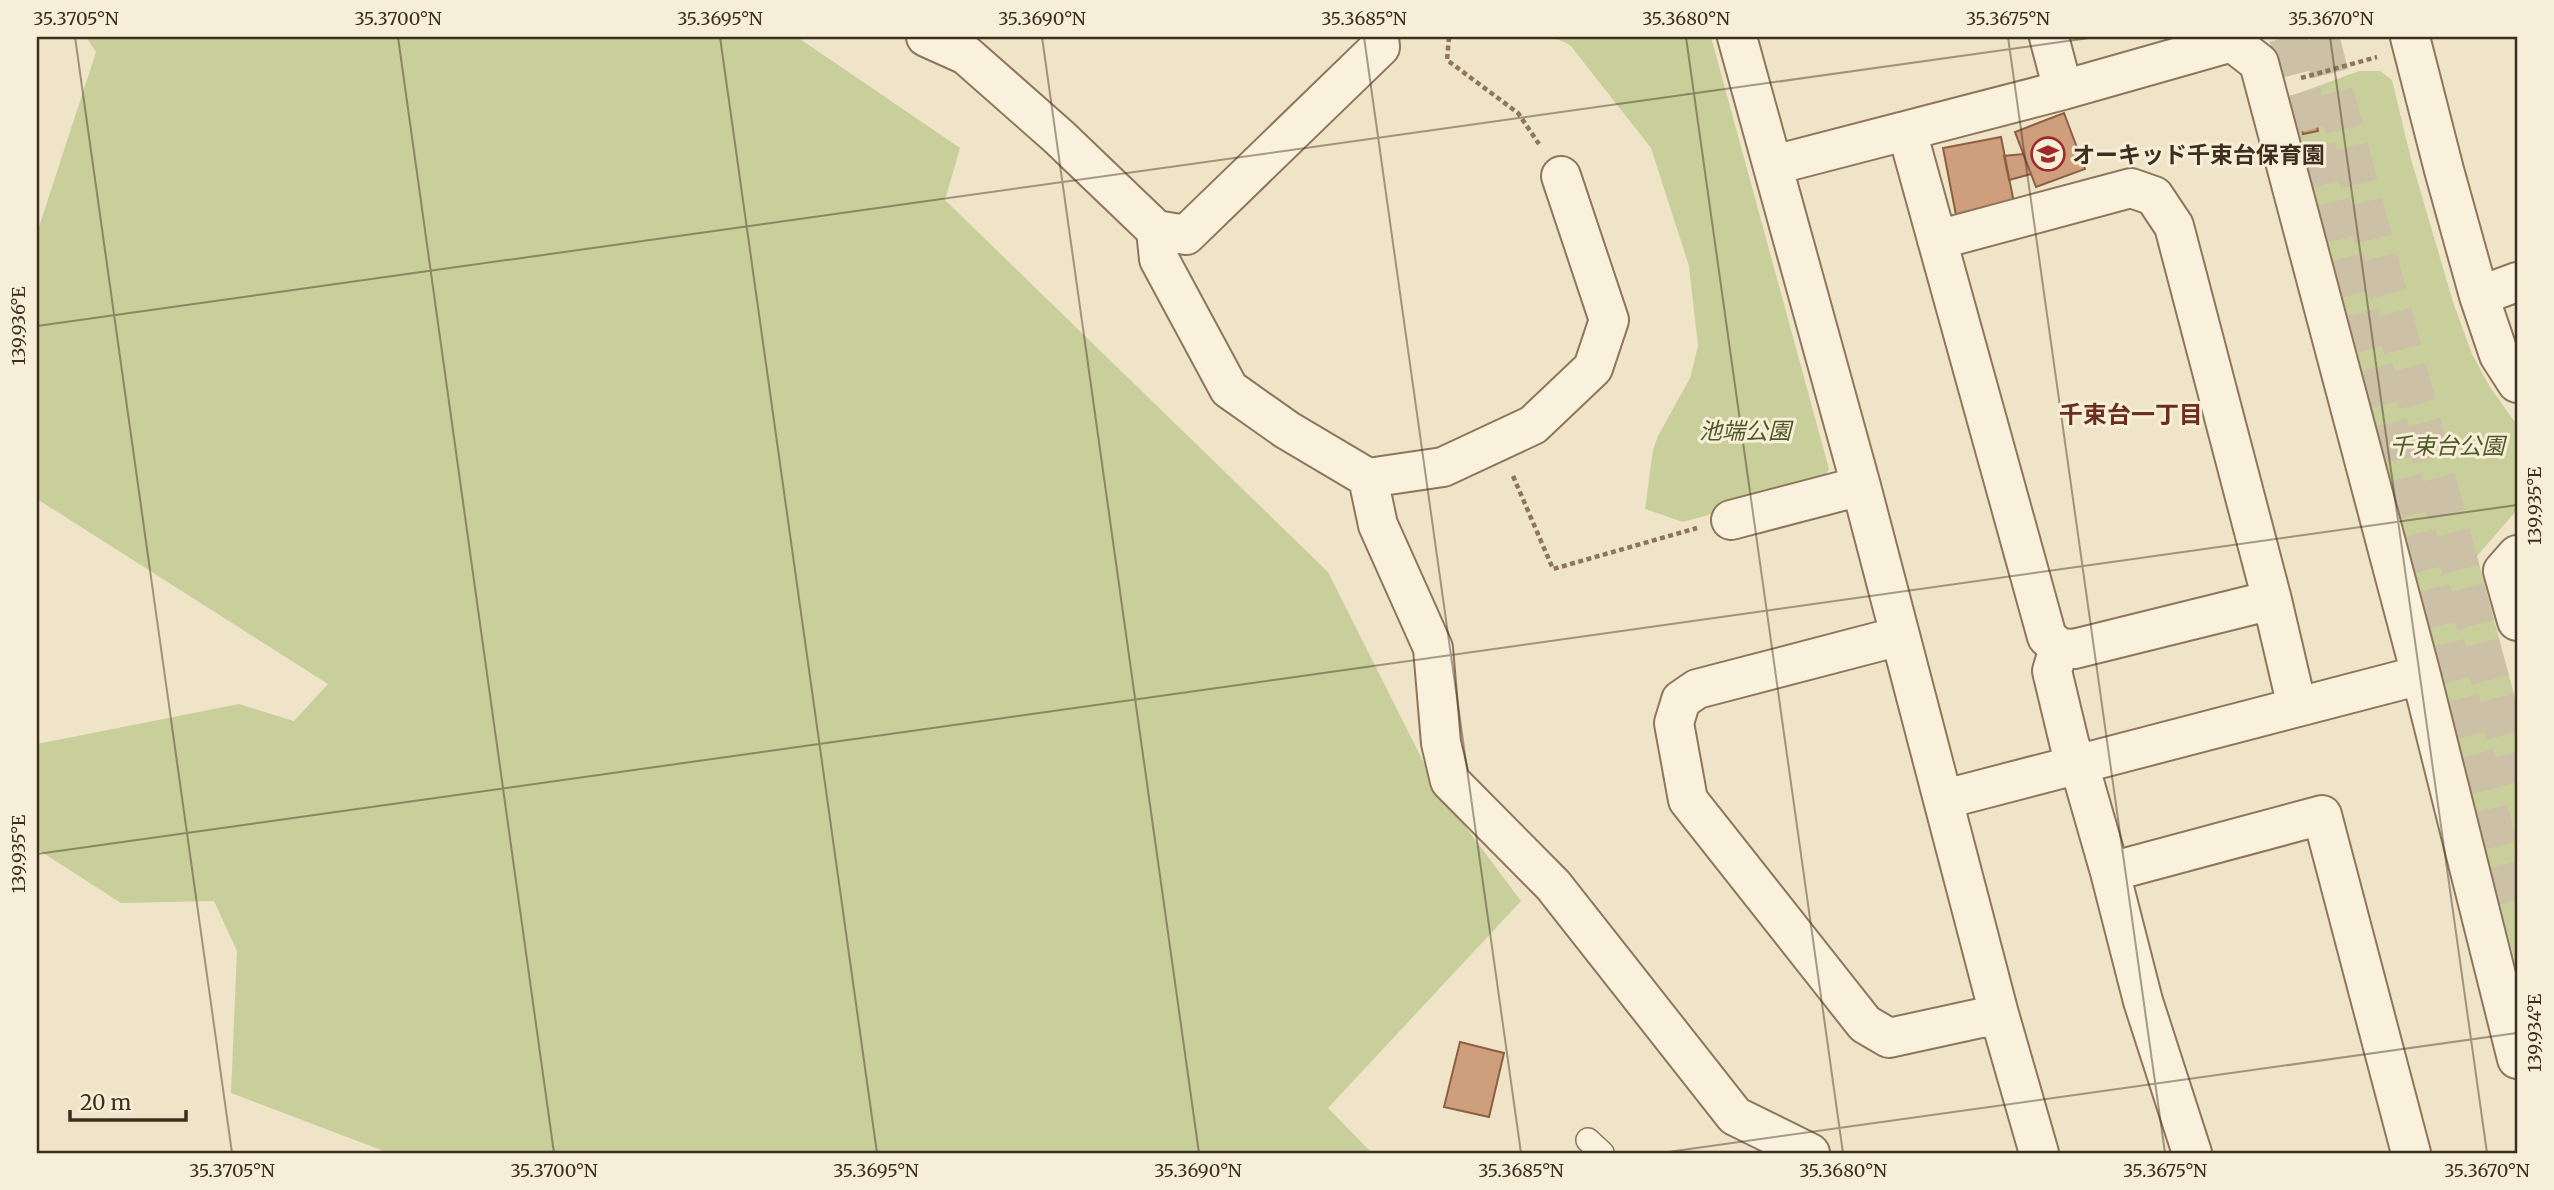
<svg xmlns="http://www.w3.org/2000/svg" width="2554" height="1190" font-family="Merriweather,'Noto Sans JP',serif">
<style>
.green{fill:#c9cf9b}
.building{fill:#cf9f7d;stroke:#8d5f41;stroke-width:2}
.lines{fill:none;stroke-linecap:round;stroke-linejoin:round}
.secondary-tunnel{stroke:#ccc0a6;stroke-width:38;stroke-dasharray:38 19;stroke-linecap:butt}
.lane-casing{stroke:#8d765c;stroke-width:26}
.street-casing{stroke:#8d765c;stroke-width:42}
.path{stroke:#8d765c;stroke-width:4.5;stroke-dasharray:5 3.5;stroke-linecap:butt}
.lane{stroke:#faf1dc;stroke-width:23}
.street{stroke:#faf1dc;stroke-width:38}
.ticks{fill:none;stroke:#3d2e20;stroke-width:2;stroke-opacity:0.45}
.labels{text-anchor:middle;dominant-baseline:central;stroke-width:6;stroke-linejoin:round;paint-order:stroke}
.poi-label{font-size:23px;font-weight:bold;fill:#3d2e20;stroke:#f7eed8;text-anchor:start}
.park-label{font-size:23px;font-style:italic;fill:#4d5a26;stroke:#f7eed8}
.neighbourhood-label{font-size:24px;font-weight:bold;fill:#6b2e1e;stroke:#f7eed8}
.neatline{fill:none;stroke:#3d2e20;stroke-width:2.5}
.ticks-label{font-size:18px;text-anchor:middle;fill:#3d2e20}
</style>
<rect width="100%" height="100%" fill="#f0e4c8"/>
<path class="green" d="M86,37H797L960,148L945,200L1328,572L1436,787L1521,901L1328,1108L1372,1153H389L231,1093L237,951L214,901L121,903L37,849V744L239,704L294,721L328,684L37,499V233L96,52Z
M1552,37H1711L1829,469L1820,484L1683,522L1645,509L1653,450L1658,436L1690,378L1698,346L1689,266L1651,148L1570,45Z
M2359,71H2380L2392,80L2411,159L2453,302L2472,354L2490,387L2517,425V510L2477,556L2517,705V970L2290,107L2296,94Z"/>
<path class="building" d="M2311,96L2318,131L2303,134L2295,100Z
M2064,113L2085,169L2036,187L2015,132Z
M2001,137L2014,203L1956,215L1943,148Z
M2023,154L2031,174L2009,180L2004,156Z
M1460,1042L1504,1053L1489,1117L1444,1107Z"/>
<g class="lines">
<path class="secondary-tunnel" d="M2288,37L2517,918
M2320,37L2517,782"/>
<defs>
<path id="lane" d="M1588,1140L1602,1153"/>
<path id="street" d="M926,37L966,55L1059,137L1156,230L1186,235L1380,47L1379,37
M1737,37L1861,486L1999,1014L2039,1153
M2049,37L2063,90
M2410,37L2444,170L2479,296L2499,355L2517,383
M1907,131L2047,637L2059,648L2074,649L2272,600
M1774,165L2063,90L2232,42L2259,63L2421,675L2517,1059
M1156,230L1159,259L1229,389L1287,430L1368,478L1443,467L1533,425L1593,368L1609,320L1561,176
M1937,240L2131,188L2154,196L2174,226L2272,600L2297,707
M2479,296L2517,282
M1368,478L1378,525L1433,648L1441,743L1450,781L1553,885L1735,1116L1810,1153
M1731,520L1861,486
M2517,555L2503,571L2517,621
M1900,636L1697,689L1681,700L1674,723L1688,800L1865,1024L1889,1038L1999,1014
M2059,648L2052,671L2070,746L2079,764L2110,872L2143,1001L2192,1153
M1945,799L2421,675
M2110,872L2322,815L2411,1153"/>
</defs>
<use href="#lane" class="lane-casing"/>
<use href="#street" class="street-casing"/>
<path class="path" d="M1449,37L1447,60L1518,113L1539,144
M2301,78L2377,57
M1513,476L1553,569L1697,528"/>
<use href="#lane" class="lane"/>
<use href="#street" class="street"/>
</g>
<path class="ticks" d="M75,37L232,1153M398,37L554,1153M720,37L877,1153M1042,37L1199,1153M1364,37L1521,1153M1686,37L1843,1153M2008,37L2165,1153M2330,37L2487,1153M37,326L2096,37M37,854L2517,505M1661,1153L2517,1033"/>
<defs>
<symbol id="school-ring" viewBox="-11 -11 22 22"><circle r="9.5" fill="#f7eed8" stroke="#9e2a2b" stroke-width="1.5"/><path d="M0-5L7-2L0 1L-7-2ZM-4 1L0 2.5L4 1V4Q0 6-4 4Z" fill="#9e2a2b"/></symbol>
</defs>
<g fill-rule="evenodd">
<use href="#school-ring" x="2029" y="135" width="38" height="38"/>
</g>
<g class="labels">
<g class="poi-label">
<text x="2072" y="154">オーキッド千束台保育園</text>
</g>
<g class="park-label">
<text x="1745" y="430">池端公園</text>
<text x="2447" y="445">千束台公園</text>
</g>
<g class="neighbourhood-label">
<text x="2131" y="414">千束台一丁目</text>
</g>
</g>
<rect width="2554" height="1190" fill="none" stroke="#f7eed8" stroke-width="77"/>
<path d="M70 1110v10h116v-10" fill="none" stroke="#3d2e20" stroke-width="3.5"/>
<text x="80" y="1110" font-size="21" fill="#3d2e20" stroke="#f7eed8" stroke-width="5" paint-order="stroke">20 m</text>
<rect x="38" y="38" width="2478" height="1114" class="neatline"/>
<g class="ticks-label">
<text x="76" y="25">35.3705°N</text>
<text x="398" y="25">35.3700°N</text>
<text x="720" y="25">35.3695°N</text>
<text x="1042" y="25">35.3690°N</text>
<text x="1364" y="25">35.3685°N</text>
<text x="1686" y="25">35.3680°N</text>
<text x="2008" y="25">35.3675°N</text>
<text x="2331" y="25">35.3670°N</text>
<text transform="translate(19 326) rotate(-90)" y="6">139.936°E</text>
<text transform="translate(2535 506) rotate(-90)" y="6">139.935°E</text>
<text transform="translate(19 854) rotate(-90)" y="6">139.935°E</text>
<text transform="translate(2535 1033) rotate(-90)" y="6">139.934°E</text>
<text x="232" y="1177">35.3705°N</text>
<text x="554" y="1177">35.3700°N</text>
<text x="876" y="1177">35.3695°N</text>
<text x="1198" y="1177">35.3690°N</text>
<text x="1521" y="1177">35.3685°N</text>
<text x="1843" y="1177">35.3680°N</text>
<text x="2165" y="1177">35.3675°N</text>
<text x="2487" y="1177">35.3670°N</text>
</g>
</svg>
